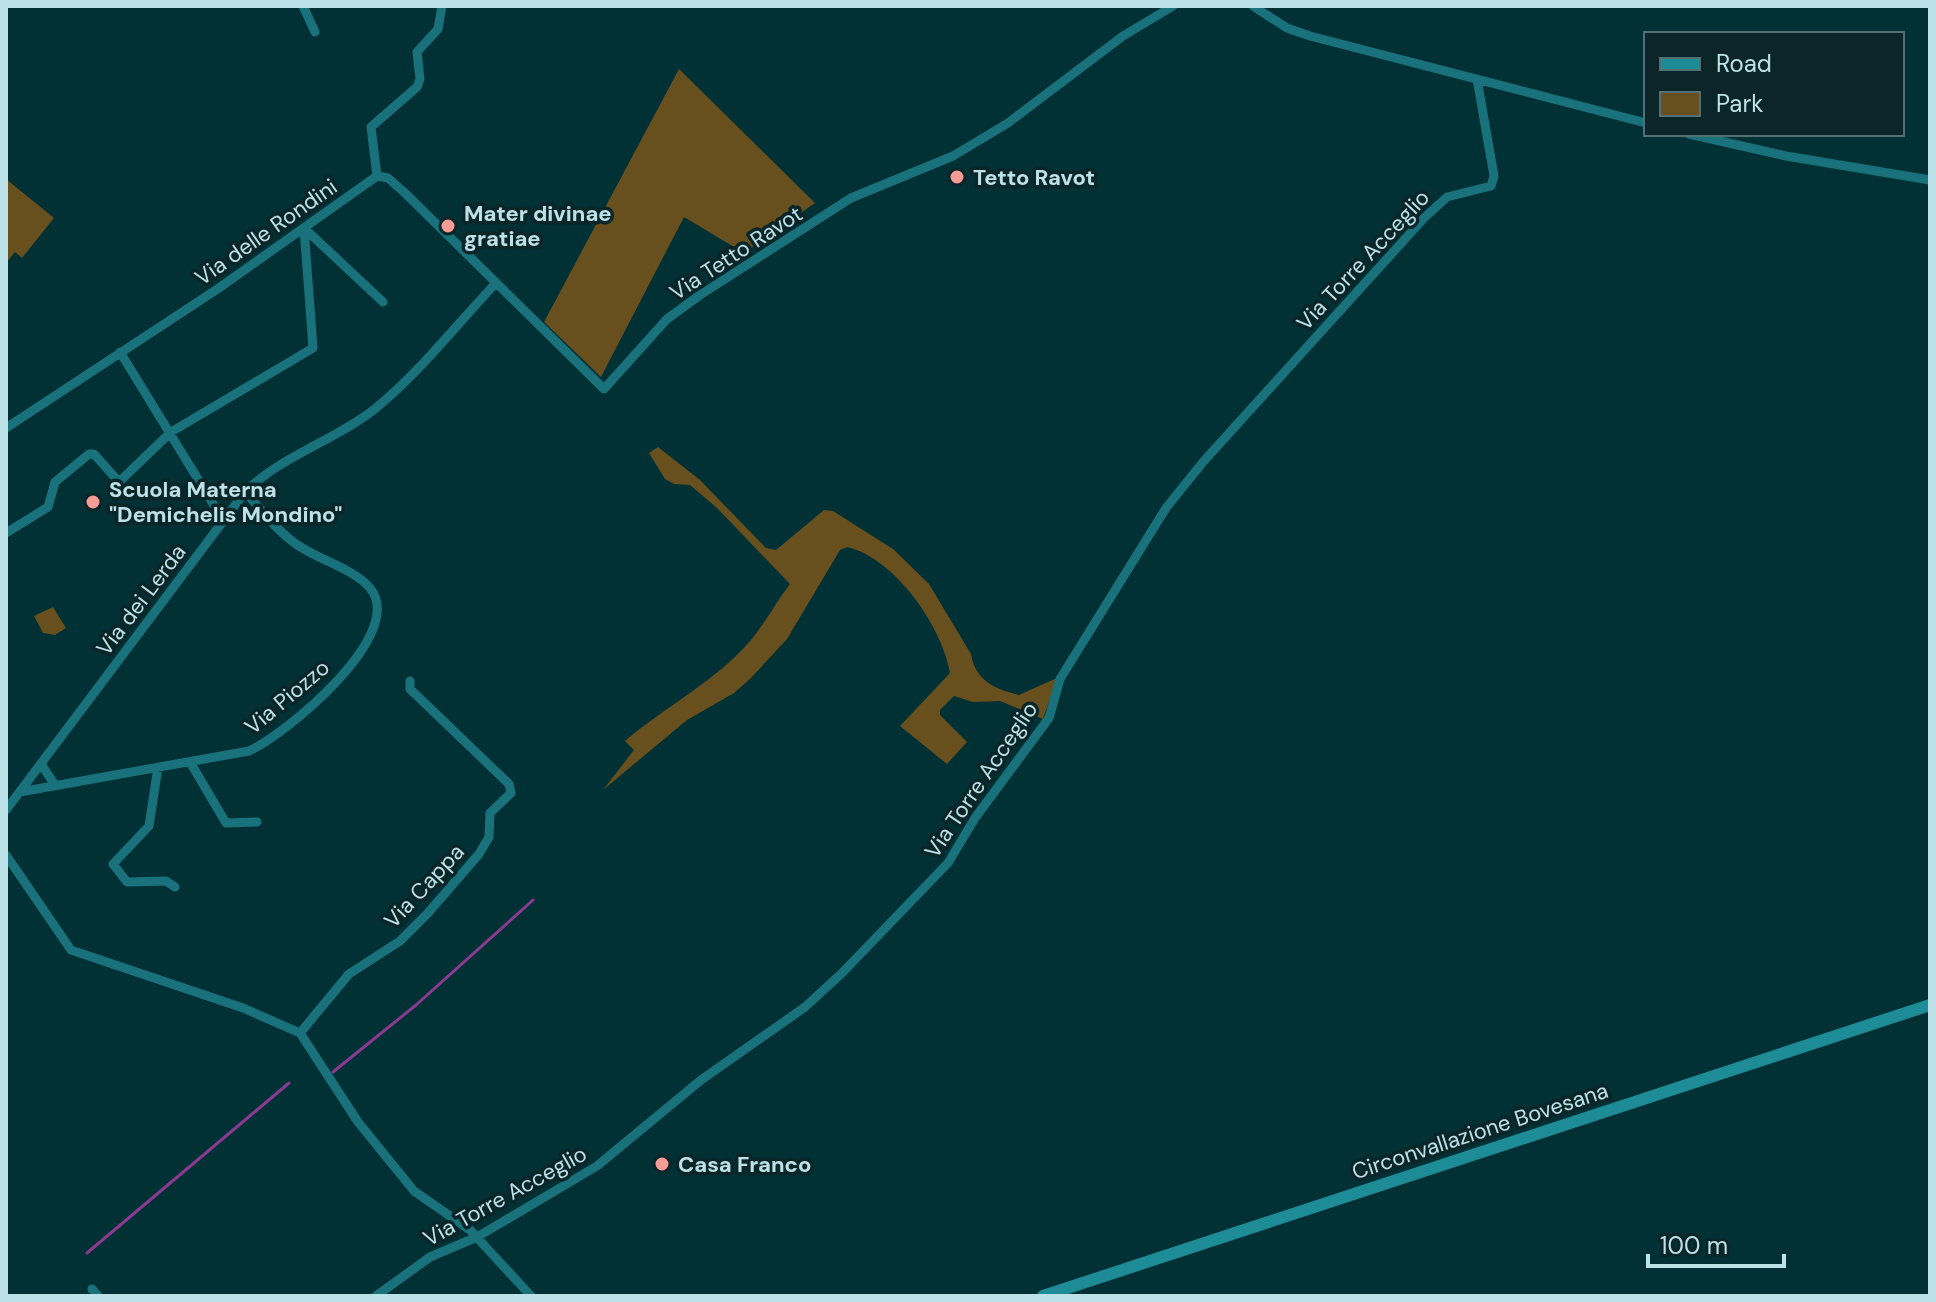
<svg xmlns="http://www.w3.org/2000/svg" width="1936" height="1302" font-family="'DM Sans',sans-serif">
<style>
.green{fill:#67501e}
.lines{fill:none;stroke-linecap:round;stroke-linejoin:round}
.stream{stroke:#8b3a91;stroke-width:3}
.minor{stroke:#19727b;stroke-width:9}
.major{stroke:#1d8c97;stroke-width:12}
.poi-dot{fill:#f59c95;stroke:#0b2528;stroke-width:3}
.labels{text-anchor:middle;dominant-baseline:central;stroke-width:7;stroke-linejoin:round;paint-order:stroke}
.poi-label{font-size:22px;font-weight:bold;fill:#bce1e6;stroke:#0b2528;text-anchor:start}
.street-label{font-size:22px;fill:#bce1e6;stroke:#0b2528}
</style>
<rect width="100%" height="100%" fill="#013135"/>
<path class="green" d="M679,69L815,203L744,253L684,217L601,377L544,322Z
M6,179L54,218L22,258L15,252L6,263Z
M658,447L700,480L766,548L776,550L824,510L833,511L893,549L929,584L971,654C975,680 994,689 1019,695L1057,678L1043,719L1000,701L973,702L954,696L940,710V715L967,742L947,764L900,726L950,673C943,628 895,558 847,547L840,550L787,639L751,678L734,693L687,720L603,790L634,750L625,741C666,706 716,681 751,640C765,623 776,602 790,584L717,508L690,485L674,484L665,479L649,453Z
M53,607L66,628L55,635L43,633L34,616Z"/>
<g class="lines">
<path class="stream" d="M333,1072L416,1005L533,900
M87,1253L289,1083"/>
<path class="minor" d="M303,6L315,32
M1253,6L1287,28L1310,36L1646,123
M1689,134L1786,156L1930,180
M377,176L388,178L406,194L604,389L667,319L700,295L851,198L953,156L1008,123L1123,36L1173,6
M377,176L371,127L417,87L420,79L417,52L438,29L442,6
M304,228L383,302
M120,352L223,520
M6,428L219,288L377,176
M6,533L48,507L55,482L89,454H94L119,482L171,432L313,348L304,228
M190,762L226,823L257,822
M41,764L55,785
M158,767L149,826L113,864L127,882L166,881L175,887
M20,792L249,751C286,734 408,634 370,588C353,568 318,560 296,544C277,531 261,509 245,492
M6,810L245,492C281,456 336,440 376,408C420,372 457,324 496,283
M6,855L71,950L243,1008L300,1033L358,1122L414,1191L470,1230L531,1296
M300,1033L349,974L400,941L428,913L479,854L489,837L490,813L511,793L509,784L410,689V681
M92,1289L98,1296
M376,1296L430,1257L477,1237L597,1166L701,1080L805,1007L842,973L948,863L975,818L1049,718L1060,679L1166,508L1203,462L1424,218L1447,197L1491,186L1494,176L1477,79"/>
<path class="major" d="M1043,1296L1930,1005"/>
</g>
<g class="poi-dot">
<circle cx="957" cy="177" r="8"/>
<circle cx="448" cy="226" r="8"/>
<circle cx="93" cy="502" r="8"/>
<circle cx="662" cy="1164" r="8"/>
</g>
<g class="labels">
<g class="poi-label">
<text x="973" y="177">Tetto Ravot</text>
<text x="464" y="213">Mater divinae<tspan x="464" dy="25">gratiae</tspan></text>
<text x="109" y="489">Scuola Materna<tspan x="109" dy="25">"Demichelis Mondino"</tspan></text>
<text x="678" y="1164">Casa Franco</text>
</g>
<g class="street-label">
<text transform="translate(266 232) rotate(-35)">Via delle Rondini</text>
<text transform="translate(736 253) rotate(-33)">Via Tetto Ravot</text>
<text transform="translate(1363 260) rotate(-47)">Via Torre Acceglio</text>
<text transform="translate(141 600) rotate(-53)">Via dei Lerda</text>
<text transform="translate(287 697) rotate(-40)">Via Piozzo</text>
<text transform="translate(981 780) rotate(-56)">Via Torre Acceglio</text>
<text transform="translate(424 886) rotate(-47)">Via Cappa</text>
<text transform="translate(1480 1131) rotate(-18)">Circonvallazione Bovesana</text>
<text transform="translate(505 1196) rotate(-29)">Via Torre Acceglio</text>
</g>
</g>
<rect width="1936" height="1302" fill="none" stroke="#bce1e6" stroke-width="16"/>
<rect x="1644" y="32" width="260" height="104" fill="#0b2528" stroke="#527074" stroke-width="2"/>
<rect x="1660" y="58" width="40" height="12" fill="#1d8c97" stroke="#527074" stroke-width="2"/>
<text x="1716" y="72" font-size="24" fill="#bce1e6">Road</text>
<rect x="1660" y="92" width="40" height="24" fill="#67501e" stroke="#527074" stroke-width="2"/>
<text x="1716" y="112" font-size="24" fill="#bce1e6">Park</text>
<path d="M1648 1254v12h136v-12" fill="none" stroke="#bce1e6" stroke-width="4"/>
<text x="1660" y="1254" font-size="24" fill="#bce1e6" stroke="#0b2528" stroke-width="6" paint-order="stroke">100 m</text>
</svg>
